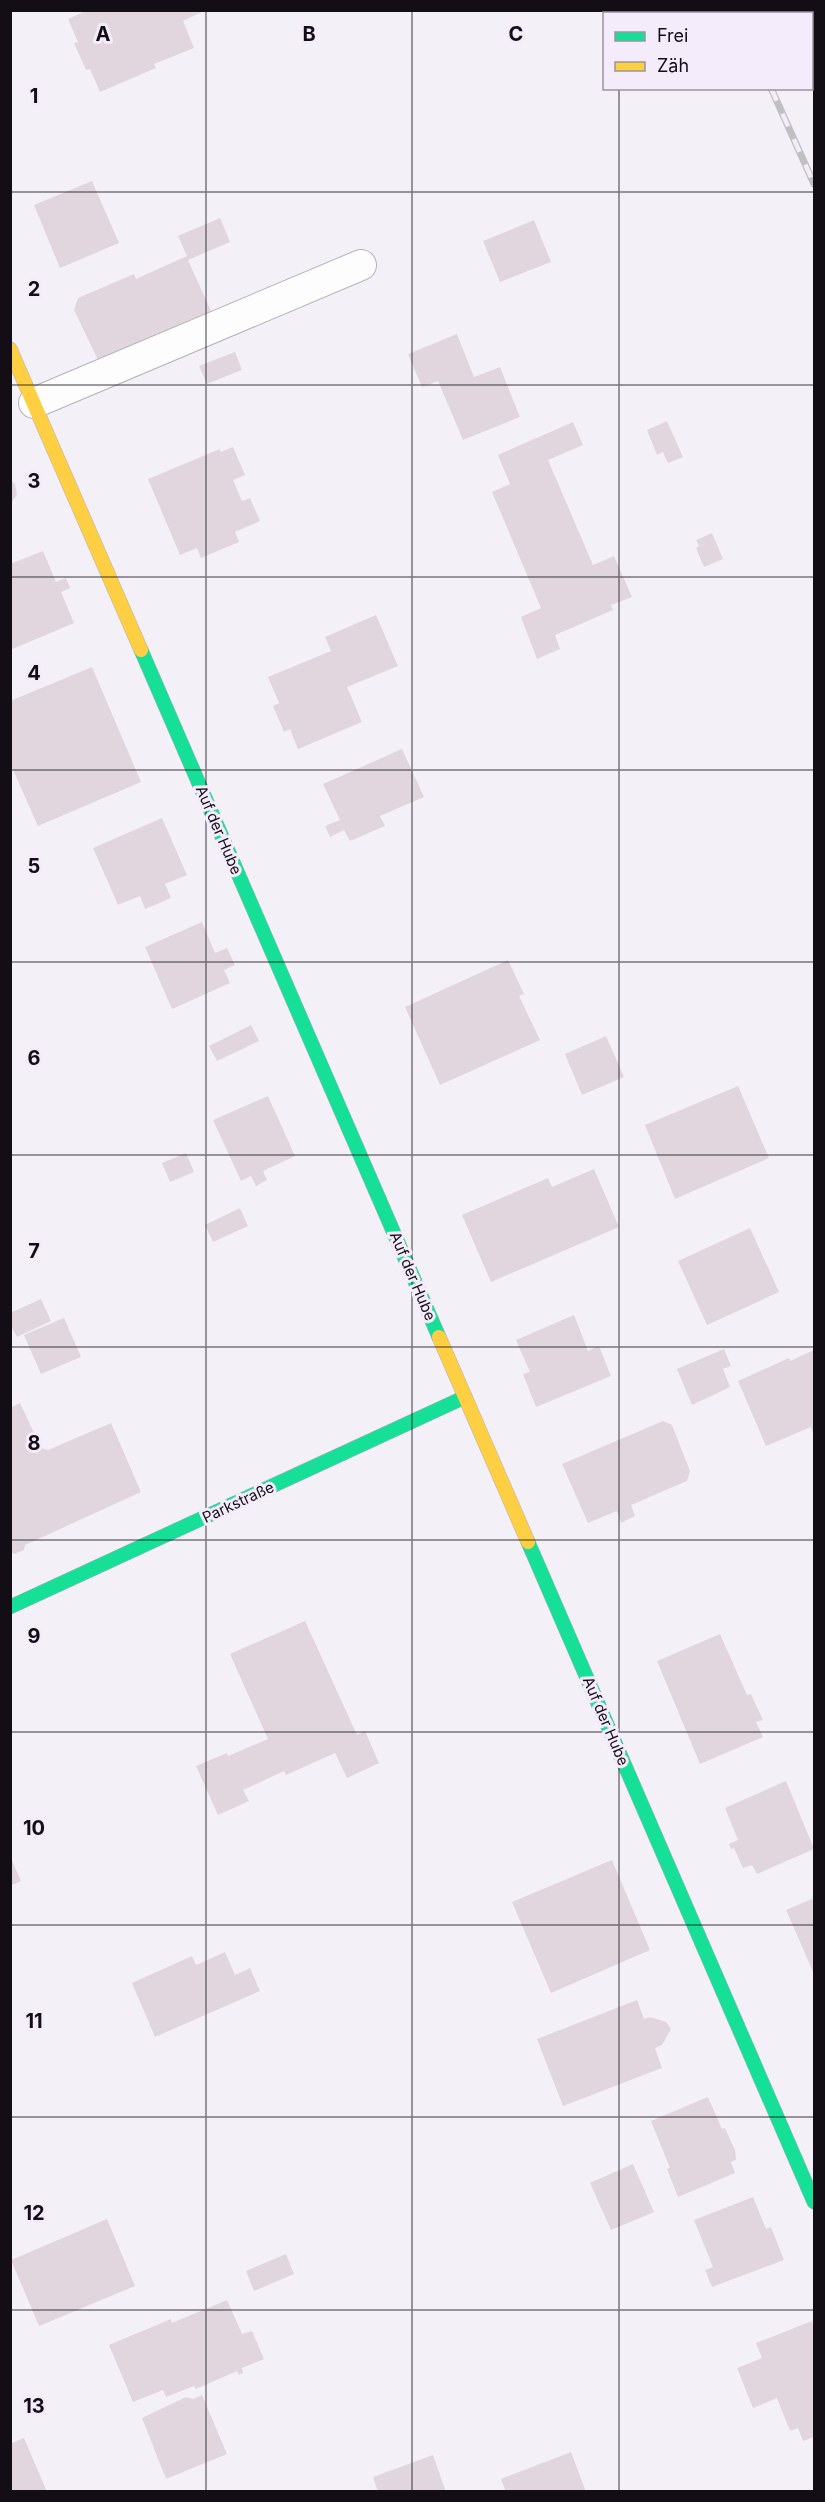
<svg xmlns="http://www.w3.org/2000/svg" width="825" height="2502" font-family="Inter,sans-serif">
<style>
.building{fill:#e1d6de}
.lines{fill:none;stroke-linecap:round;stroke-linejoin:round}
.lane-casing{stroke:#b6b1ba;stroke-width:32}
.fast-casing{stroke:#b6b1ba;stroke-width:15}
.slow-casing{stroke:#b6b1ba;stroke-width:15}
.lane{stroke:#fdfdfe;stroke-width:30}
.fast{stroke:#16e098;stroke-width:14}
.slow{stroke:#ffcf43;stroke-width:14}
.rail-casing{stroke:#c0bfc2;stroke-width:7}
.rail{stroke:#f5ecfb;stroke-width:4.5;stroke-dasharray:14;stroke-linecap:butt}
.grid{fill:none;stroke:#130e16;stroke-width:1.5;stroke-opacity:0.55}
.labels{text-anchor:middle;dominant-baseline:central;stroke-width:6;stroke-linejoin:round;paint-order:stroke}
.street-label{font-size:15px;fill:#130e16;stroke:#f5ecfb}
.grid-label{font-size:20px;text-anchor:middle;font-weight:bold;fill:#130e16;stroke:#f5ecfb;stroke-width:6;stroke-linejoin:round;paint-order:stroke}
</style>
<rect width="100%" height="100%" fill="#f4f0f8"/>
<path class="building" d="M88,10H206L183,21L194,48L154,64L156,68L100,92L90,69L86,70L74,43L78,42L68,19Z
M92,181L119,243L60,268L34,205Z
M220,218L230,242L188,260L211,311L98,360L74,310L78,298L134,274L136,279L187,256L178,236Z
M534,220L551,262L500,282L483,241Z
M457,334L474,377L500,367L520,417L463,440L438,381L422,387L408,354Z
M235,352L242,370L207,384L199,366Z
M667,421L683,457L668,463L663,452L657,455L647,430Z
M573,422L583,445L548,460L593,565L614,556L632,597L611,605L613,610L555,635L560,649L537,659L521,617L541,608L492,492L510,484L498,455Z
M233,447L245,475L233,480L242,501L250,498L260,521L235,532L239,542L201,558L197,548L180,555L148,479L220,449L221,452Z
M10,479L15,484L17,495L10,504Z
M712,533L723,559L704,567L696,548L699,546L696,540Z
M43,551L56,582L66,578L70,588L61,592L74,623L10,650V564Z
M376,615L398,666L347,687L362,722L298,749L290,729L284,732L273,706L279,703L268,677L331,651L325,637Z
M92,667L141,782L38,826L10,763V701Z
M402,749L424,797L380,816L385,826L350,841L344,830L330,837L325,826L340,820L323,784Z
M162,818L187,875L165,884L171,898L145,909L140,896L118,905L93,848Z
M202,922L215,953L227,948L235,965L224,970L230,983L172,1009L145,947Z
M508,960L524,994L519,996L540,1040L440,1085L405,1007Z
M251,1025L259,1041L217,1061L209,1046Z
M606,1036L624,1077L582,1095L565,1054Z
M738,1086L769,1158L675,1199L645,1125Z
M268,1096L295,1156L263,1171L267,1180L256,1186L251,1176L241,1181L213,1120Z
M186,1153L194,1172L170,1182L162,1163Z
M594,1169L619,1227L491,1282L462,1215L548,1178L552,1187Z
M240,1208L248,1226L213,1242L205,1225Z
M750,1228L779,1292L707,1325L678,1261Z
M41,1299L51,1321L17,1337L10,1324V1313Z
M574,1315L588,1351L599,1346L611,1376L536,1407L523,1374L530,1372L516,1340Z
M64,1318L81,1357L41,1374L24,1335Z
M724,1349L731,1366L723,1369L730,1387L692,1405L677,1369Z
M814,1350V1436L811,1427L766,1446L738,1381L789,1358L790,1361Z
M20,1403L41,1448L48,1450L111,1423L141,1492L25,1545L24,1550L15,1554L10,1552V1408Z
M663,1421L672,1425L690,1471L687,1481L631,1505L635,1516L621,1523L617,1511L588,1523L562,1464Z
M305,1621L357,1735L365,1731L379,1763L347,1778L335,1753L286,1775L284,1771L243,1790L249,1801L218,1815L196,1766L227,1753L228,1756L268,1739L230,1654Z
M720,1634L747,1695L751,1694L763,1720L756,1722L763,1737L700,1764L657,1661Z
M786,1781L814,1849L757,1874L752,1865L743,1868L734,1848L731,1849L729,1844L738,1840L725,1808Z
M10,1856L21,1881L10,1886Z
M612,1860L650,1950L551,1993L512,1902Z
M814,1898V1974L786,1910Z
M225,1952L235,1975L250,1968L260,1991L155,2037L132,1983L192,1956L196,1965Z
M637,2000L644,2019L650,2017L666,2022L671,2029L662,2045L655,2048L662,2068L563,2106L537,2039Z
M708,2097L722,2129L725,2128L735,2150L736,2160L731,2162L735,2173L678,2197L667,2169L670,2168L651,2121Z
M633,2164L654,2212L611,2230L590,2183Z
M753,2197L766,2229L771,2227L784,2260L712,2287L705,2270L713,2267L694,2220Z
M107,2219L135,2286L39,2326L11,2260Z
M286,2254L294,2274L254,2291L246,2271Z
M227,2300L242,2334L252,2331L264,2359L242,2368L243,2373L239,2375L237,2371L196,2389L194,2386L166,2397L163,2390L133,2402L109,2345L171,2319L172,2323Z
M812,2321L814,2328V2437L803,2441L798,2428L790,2431L777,2398L753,2408L737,2368L762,2358L756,2343Z
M202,2395L227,2454L166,2479L142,2418L186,2397L193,2399Z
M24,2438L47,2492H10V2444Z
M571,2452L586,2492H506L501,2479Z
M433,2455L446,2492H378L373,2477Z"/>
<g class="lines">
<defs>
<path id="lane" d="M34,403L361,265"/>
<path id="fast" d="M141,650L439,1337
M528,1542L814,2202
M10,1607L465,1397"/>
<path id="slow" d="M10,349L141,650
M439,1337L528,1542"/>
</defs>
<use href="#lane" class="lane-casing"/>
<use href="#fast" class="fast-casing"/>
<use href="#slow" class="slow-casing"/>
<use href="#lane" class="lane"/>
<use href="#fast" class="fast"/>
<use href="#slow" class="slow"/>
<defs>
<path id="rail" d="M737,10L738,14
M771,88L814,184"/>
</defs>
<use href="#rail" class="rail-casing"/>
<use href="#rail" class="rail"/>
</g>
<path class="grid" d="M206,10V2492M412,10V2492M619,10V14M619,88V2492M10,192H814M10,385H814M10,577H814M10,770H814M10,962H814M10,1155H814M10,1347H814M10,1540H814M10,1732H814M10,1925H814M10,2117H814M10,2310H814"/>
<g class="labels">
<g class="street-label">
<text transform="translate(219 830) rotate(67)">Auf der Hube</text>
<text transform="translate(413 1276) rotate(67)">Auf der Hube</text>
<text transform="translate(238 1502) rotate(-25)">Parkstraße</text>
<text transform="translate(606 1721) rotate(67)">Auf der Hube</text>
</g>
</g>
<g class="grid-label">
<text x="103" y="41">A</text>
<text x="309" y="41">B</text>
<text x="516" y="41">C</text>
<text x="34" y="103">1</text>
<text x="34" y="296">2</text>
<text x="34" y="488">3</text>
<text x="34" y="680">4</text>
<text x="34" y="873">5</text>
<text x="34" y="1065">6</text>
<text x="34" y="1258">7</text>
<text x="34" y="1450">8</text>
<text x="34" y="1643">9</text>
<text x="34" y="1835">10</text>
<text x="34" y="2028">11</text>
<text x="34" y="2220">12</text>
<text x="34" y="2413">13</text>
</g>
<rect width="825" height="2502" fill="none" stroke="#130e16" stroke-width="24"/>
<rect x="603" y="12" width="210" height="78" fill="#f5ecfb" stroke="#9b939f" stroke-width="1.5"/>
<rect x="615" y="32" width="30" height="9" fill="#16e098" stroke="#9b939f" stroke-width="1.5"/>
<text x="657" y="42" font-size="18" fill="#130e16">Frei</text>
<rect x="615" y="62" width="30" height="9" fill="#ffcf43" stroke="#9b939f" stroke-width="1.5"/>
<text x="657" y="72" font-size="18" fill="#130e16">Zäh</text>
</svg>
